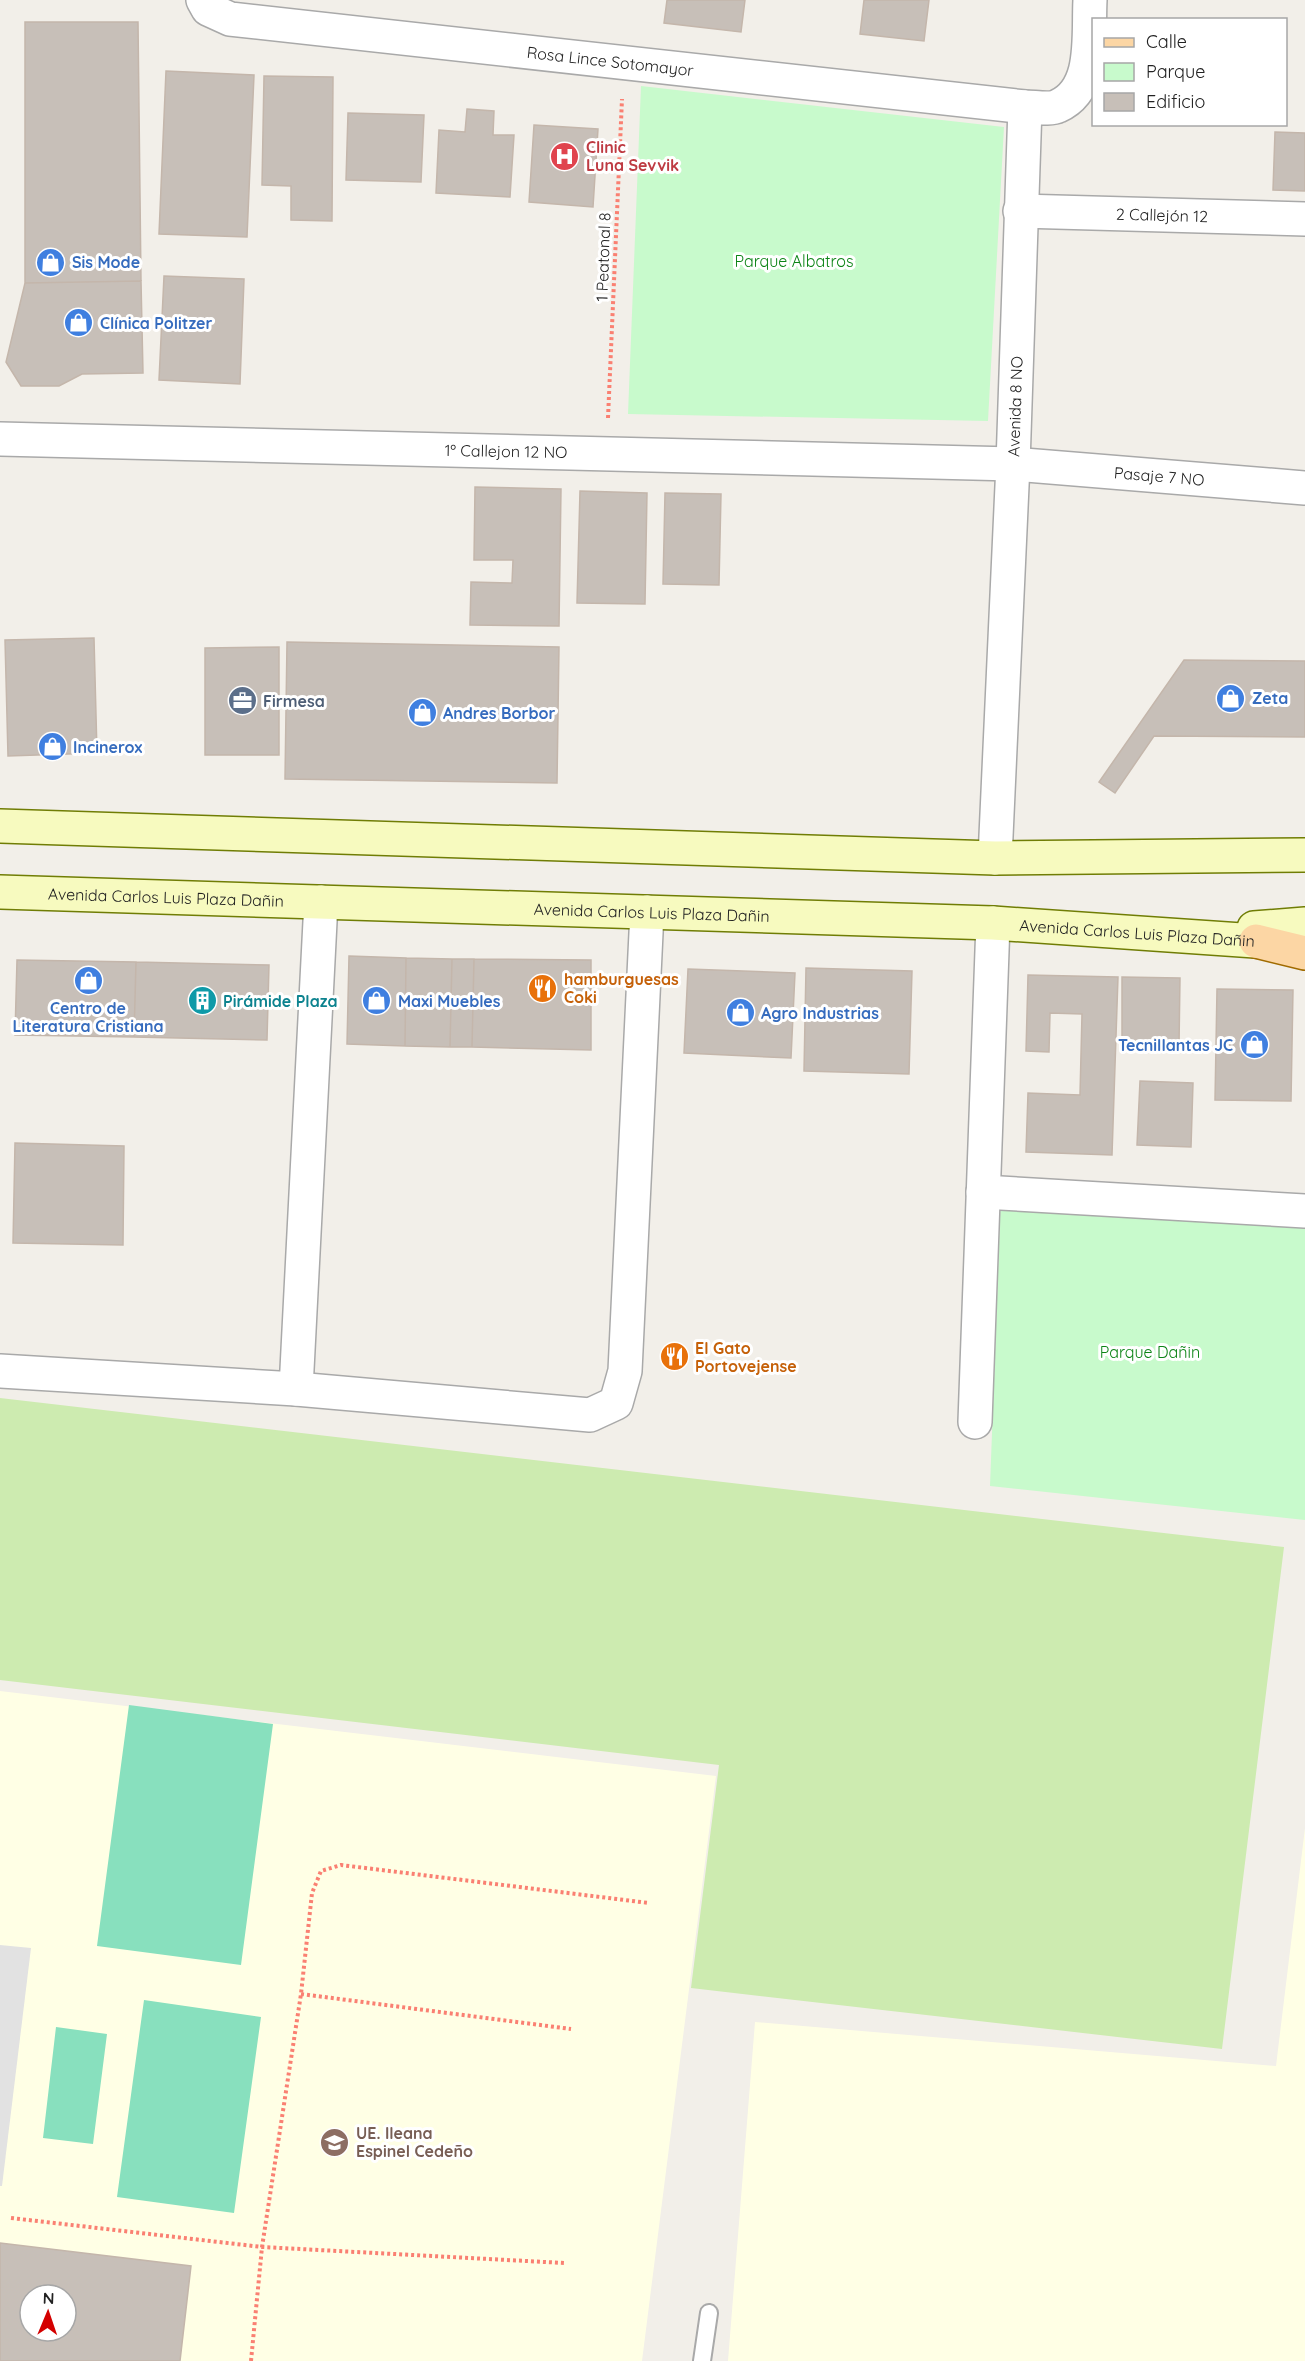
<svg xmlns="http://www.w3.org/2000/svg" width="1305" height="2361" font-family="Quicksand,sans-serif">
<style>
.education{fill:#ffffe5;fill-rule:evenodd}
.grass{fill:#cdebb0}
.park{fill:#c8facc}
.pitch{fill:#88e0be}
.parking{fill:#e2e2e2}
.building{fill:#c7bfb8;stroke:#c4b6ab;stroke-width:1.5;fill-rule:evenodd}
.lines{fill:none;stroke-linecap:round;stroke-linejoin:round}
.lane-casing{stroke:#a9a9a9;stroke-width:20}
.street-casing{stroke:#a9a9a9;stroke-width:36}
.secondary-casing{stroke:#707d05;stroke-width:36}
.primary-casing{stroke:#a06b00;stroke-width:36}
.path{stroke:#fa8072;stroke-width:4;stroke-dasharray:3 3;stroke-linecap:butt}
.lane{stroke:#fff;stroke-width:16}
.street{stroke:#fff;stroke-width:33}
.secondary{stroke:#f7fabf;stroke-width:33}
.primary{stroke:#fcd6a4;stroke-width:33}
.labels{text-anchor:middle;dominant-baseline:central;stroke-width:6;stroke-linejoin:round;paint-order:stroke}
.street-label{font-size:16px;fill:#222;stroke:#fff}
.health-label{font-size:16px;font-weight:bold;fill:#be3a42;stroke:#fff;text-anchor:start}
.park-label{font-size:16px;fill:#0c8416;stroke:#fff}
.shop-label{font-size:16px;font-weight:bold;fill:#366cbe;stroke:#fff;text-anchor:start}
.service-label{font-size:16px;font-weight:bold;fill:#4e5e75;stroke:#fff;text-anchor:start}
.food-label{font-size:16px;font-weight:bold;fill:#c56008;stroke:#fff;text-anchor:start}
.culture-label{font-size:16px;font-weight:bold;fill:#0d838f;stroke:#fff;text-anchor:start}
.education-label{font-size:16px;font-weight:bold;fill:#785e54;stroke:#fff;text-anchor:start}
</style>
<rect width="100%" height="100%" fill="#f2efe9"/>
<path class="education" d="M0,1691L716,1776L642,2361H0ZM30,2295H66V2331H30Z
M1305,1828V2361H728L755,2022L1276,2066Z"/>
<path class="grass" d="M0,1398L1284,1547L1222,2049L691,1988L719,1765L0,1680Z"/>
<path class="park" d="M641,86L1004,127L988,421L628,414Z
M1001,1193L1305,1211V1520L990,1486Z"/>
<path class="pitch" d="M129,1705L273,1724L241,1965L97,1946Z
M144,2000L261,2017L234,2213L117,2197Z
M56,2027L107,2034L93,2144L43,2138Z"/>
<path class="parking" d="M0,1945L31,1948L2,2186H0Z"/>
<path class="building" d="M667,0H745L741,32L664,23Z
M864,0H929L924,41L860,34Z
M25,22H138L141,281L25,283Z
M166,71L254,75L247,237L159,234Z
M264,76L333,77L332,221L291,220V186L262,185Z
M467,109L494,111L493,135H514L510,197L436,193L439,130L465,132Z
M348,113L424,115L421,182L346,180Z
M534,125L598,129L593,207L529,202Z
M1275,132L1305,133V191L1273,190Z
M164,276L244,279L240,384L159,380Z
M141,281L143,373L82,374L59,386H21L6,362L25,283Z
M475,487L561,489L559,626L470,625L471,582L512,583L513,560H474Z
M580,491L647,493L645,604L577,603Z
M665,493L721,494L719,585L663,584Z
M94,638L97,753L8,756L5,640Z
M287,642L559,647L557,783L285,779Z
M279,647V755H205V648Z
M1184,660L1305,661V737L1154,736L1115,793L1099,782Z
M349,956L406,958L405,1046L347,1044Z
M406,958L452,959L450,1047L405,1046Z
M452,959H474L472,1047H450Z
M474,959L591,960V1050L472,1047Z
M17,960L136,962L134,1037L15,1035Z
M136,962L269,965L267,1040L134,1037Z
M806,968L912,971L909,1074L804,1071Z
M688,969L795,973L791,1058L684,1053Z
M1028,975L1118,977L1112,1155L1026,1152L1028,1093L1080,1095L1082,1014L1050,1013L1049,1052L1026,1051Z
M1122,977L1180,978L1179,1046L1122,1045Z
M1217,989L1293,990L1291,1101L1215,1100Z
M1140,1081L1193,1083L1191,1147L1137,1145Z
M15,1143L124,1146L123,1245L13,1243Z
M0,2243L191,2266L180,2361H0ZM30,2295H66V2331H30Z"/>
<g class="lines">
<defs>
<path id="lane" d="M702,2361L709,2313"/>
<g id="street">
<path id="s1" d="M203,0L208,9L230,19L1025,107C1035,107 1050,110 1058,106C1096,89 1088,35 1090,0"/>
<path id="s2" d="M1020,211L1305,219"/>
<path id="s3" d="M0,439L1013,464L1305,488"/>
<path id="s4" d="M995,858L1013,464L1025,107"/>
<path d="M983,1192L1305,1211"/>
<path d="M0,1371L296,1389L590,1415L616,1403L625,1371L647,912"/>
<path d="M296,1389L321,902"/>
<path d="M975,1422L993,923"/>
</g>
<g id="secondary">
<path d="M0,826L995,858L1305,855"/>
<path id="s5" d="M0,892L993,923L1285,943"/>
<path d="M1254,928L1305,924"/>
</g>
<path id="primary" d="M1256,941L1305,953"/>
</defs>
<use href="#lane" class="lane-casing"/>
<use href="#street" class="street-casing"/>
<use href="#secondary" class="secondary-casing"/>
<use href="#primary" class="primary-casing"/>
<path class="path" d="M608,418L622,99
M301,1994L571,2029
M11,2218L262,2247L564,2263
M251,2361L262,2247L301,1994L312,1893L321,1871L341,1865L649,1903"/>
<use href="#lane" class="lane"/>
<use href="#street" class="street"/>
<use href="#secondary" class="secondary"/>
<use href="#primary" class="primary"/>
</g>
<defs>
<symbol id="hospital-disc" viewBox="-11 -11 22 22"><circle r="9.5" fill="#e0444e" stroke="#fff"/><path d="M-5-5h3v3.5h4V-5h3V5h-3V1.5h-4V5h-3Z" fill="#fff"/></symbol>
<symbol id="shop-disc" viewBox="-11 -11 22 22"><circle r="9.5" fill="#3f7fe0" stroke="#fff"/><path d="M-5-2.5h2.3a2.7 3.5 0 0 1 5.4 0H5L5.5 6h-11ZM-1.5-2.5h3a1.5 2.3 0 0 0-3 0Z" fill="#fff"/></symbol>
<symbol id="office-disc" viewBox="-11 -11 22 22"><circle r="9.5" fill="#5c6f8a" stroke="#fff"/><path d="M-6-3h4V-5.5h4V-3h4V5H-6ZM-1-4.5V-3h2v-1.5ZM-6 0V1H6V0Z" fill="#fff"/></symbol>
<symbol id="restaurant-disc" viewBox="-11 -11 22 22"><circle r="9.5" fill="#e8710a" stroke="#fff"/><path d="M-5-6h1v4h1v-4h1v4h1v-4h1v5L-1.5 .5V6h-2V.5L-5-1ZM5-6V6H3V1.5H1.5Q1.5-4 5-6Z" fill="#fff"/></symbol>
<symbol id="building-disc" viewBox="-11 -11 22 22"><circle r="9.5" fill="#0f9aa8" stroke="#fff"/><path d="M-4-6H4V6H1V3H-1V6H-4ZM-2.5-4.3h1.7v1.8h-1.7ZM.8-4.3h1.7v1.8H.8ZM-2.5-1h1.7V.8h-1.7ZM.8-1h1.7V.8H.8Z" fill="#fff"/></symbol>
<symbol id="school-disc" viewBox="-11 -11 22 22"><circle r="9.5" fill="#8d6e63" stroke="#fff"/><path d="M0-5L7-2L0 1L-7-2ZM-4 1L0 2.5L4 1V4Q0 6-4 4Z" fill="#fff"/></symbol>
</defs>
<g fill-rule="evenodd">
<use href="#hospital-disc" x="548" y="140" width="33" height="33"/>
<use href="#shop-disc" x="34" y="246" width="33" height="33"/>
<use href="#shop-disc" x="62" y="306" width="33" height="33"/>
<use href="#shop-disc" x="1214" y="682" width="33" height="33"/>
<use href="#office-disc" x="226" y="684" width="33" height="33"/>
<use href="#shop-disc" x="406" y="696" width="33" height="33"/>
<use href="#shop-disc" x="36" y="730" width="33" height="33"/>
<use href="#shop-disc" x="72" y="964" width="33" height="33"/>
<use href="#restaurant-disc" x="526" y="972" width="33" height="33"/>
<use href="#building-disc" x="186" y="984" width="33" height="33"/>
<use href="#shop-disc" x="360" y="984" width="33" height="33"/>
<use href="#shop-disc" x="724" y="996" width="33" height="33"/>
<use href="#shop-disc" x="1238" y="1028" width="33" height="33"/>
<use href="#restaurant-disc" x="658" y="1340" width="33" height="33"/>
<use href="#school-disc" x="318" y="2126" width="33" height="33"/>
</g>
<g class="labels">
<g class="street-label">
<text stroke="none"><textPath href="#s1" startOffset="417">Rosa Lince Sotomayor</textPath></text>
<text stroke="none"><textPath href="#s2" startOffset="142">2 Callejón 12</textPath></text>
<text transform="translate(603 257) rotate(-88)">1 Peatonal 8</text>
<text stroke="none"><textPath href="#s4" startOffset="452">Avenida 8 NO</textPath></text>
<text transform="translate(506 451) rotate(1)">1º Callejon 12 NO</text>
<text stroke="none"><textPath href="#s3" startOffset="1160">Pasaje 7 NO</textPath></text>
<text stroke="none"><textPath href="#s5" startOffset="166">Avenida Carlos Luis Plaza Dañin</textPath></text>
<text stroke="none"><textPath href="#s5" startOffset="652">Avenida Carlos Luis Plaza Dañin</textPath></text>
<text stroke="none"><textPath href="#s5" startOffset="1138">Avenida Carlos Luis Plaza Dañin</textPath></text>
</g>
<g class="health-label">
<text x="586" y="147">Clinic<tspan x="586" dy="18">Luna Sevvik</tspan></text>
</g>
<g class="park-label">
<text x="794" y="261">Parque Albatros</text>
<text x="1150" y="1352">Parque Dañin</text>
</g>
<g class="shop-label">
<text x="72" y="262">Sis Mode</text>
<text x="100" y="323">Clínica Politzer</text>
<text x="1252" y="698">Zeta</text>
<text x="443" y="713">Andres Borbor</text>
<text x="73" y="747">Incinerox</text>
<text x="398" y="1001">Maxi Muebles</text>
<text x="88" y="1008" text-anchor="middle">Centro de<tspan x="88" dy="18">Literatura Cristiana</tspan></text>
<text x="761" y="1013">Agro Industrias</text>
<text x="1233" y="1045" text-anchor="end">Tecnillantas JC</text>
</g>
<g class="service-label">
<text x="263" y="701">Firmesa</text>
</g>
<g class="food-label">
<text x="564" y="979">hamburguesas<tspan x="564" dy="18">Coki</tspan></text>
<text x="695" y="1348">El Gato<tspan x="695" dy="18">Portovejense</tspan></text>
</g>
<g class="culture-label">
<text x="223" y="1001">Pirámide Plaza</text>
</g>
<g class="education-label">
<text x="356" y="2133">UE. Ileana<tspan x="356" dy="18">Espinel Cedeño</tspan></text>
</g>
</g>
<rect x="1092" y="18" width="195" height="108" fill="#ffffff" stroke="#a7a7a7" stroke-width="1.5"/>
<rect x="1104" y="38" width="30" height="9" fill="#fcd6a4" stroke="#a7a7a7" stroke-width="1.5"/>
<text x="1146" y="48" font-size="18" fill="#222222">Calle</text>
<rect x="1104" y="63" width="30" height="18" fill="#c8facc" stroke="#a7a7a7" stroke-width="1.5"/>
<text x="1146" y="78" font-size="18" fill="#222222">Parque</text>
<rect x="1104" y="93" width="30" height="18" fill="#c7bfb8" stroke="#a7a7a7" stroke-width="1.5"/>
<text x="1146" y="108" font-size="18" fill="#222222">Edificio</text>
<g transform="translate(48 2313) rotate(2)"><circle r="28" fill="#ffffff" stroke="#a7a7a7" stroke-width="1.5"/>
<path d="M0-4.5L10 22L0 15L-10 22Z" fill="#d40000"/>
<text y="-9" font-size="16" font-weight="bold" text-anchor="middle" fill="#222222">N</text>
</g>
</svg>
